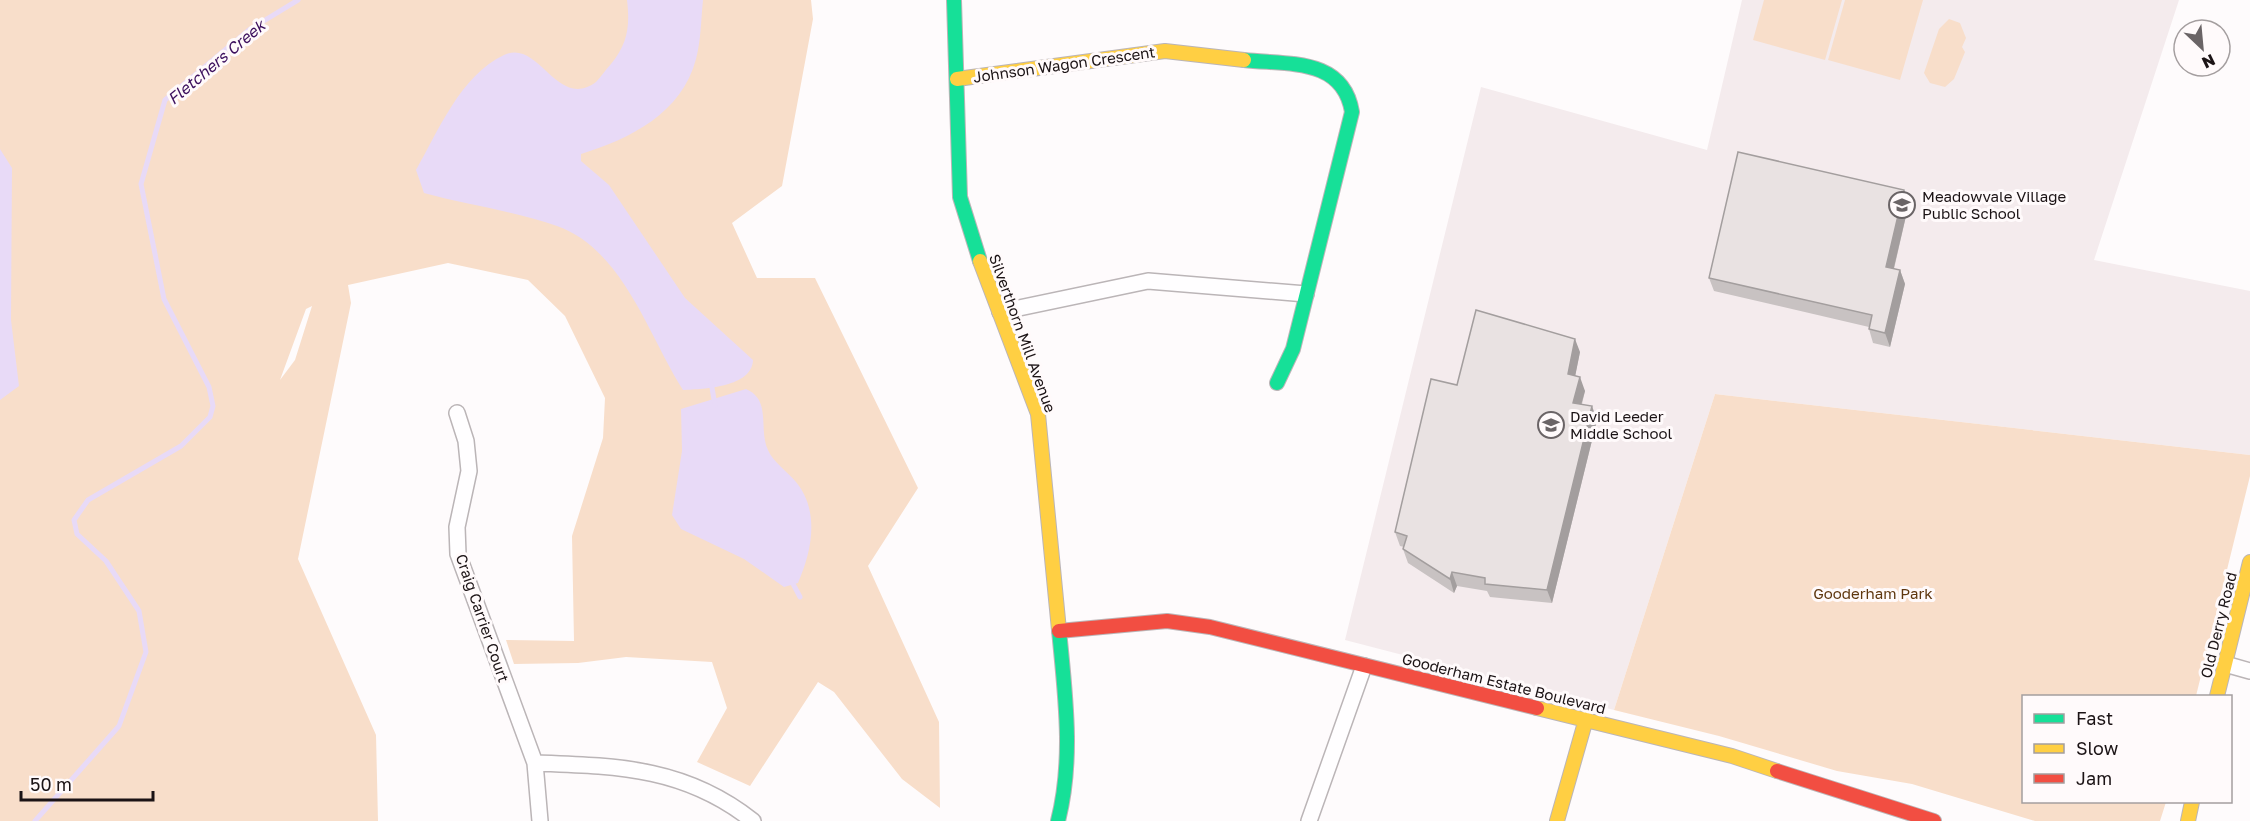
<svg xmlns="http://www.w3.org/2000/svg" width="2250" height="821" font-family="'Golos Text',sans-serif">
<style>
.built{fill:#f4ebed}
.green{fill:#f8deca;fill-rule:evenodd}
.water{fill:#e8daf7}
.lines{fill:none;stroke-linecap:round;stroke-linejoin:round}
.stream{stroke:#e8daf7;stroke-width:5}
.street-casing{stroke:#bbb5b7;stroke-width:18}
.fast-casing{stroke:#bbb5b7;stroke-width:16}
.slow-casing{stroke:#bbb5b7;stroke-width:16}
.jam-casing{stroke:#bbb5b7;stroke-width:16}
.street{stroke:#fffeff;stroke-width:15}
.fast{stroke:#16e098;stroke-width:14}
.slow{stroke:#ffcf43;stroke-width:14}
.jam{stroke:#f24e42;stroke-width:14}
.wall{fill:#c8c2c2}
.shaded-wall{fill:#a39e9e}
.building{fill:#e9e2e2;stroke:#a39e9e;stroke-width:1.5}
.labels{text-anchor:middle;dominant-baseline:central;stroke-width:6;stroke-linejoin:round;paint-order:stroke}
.street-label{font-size:15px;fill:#1b1315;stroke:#fffafb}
.poi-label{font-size:15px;fill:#1b1315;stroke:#fffafb;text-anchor:start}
.park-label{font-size:15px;fill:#5f370f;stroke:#fffafb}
.water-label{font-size:16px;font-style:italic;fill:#3c0f5d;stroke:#fffafb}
</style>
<rect width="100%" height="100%" fill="#fefbfc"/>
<path class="built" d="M1742,0H2179L2094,260L2250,291V455L1715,394L1614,710L1345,640L1481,87L1707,150Z"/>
<path class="green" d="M0,0H811L813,19L782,186L732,223L757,278H815L918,488L868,566L939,722L940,808L902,779L834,692L818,682L750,786L697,762L727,708L712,662L626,657L578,663L514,664L506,640L574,641L572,536L603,438L605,398L565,316L528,280L448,263L348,285L351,303L298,559L376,735L378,821H0ZM312,306L295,360L280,380L306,309Z
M1764,0H1842L1825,60L1753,40Z
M1845,0H1923L1900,80L1828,60Z
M1949,19L1960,23L1966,38L1962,47L1965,52L1954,79L1945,87L1930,83L1924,73L1939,29Z
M1715,394L2250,455V476L2196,696H2024V802H2166L2160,821H2035L1912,784L1837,771L1719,736L1614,710Z"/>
<path class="water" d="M627,0H703C701,19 701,41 696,59C682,113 630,139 581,154V161L609,185L685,298L753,360C752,387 705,389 683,390C649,337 623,249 557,226C514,211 468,205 424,193L416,170C439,130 460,76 504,55C539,38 557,111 596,82C601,77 606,69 611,64C628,43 630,26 627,0Z
M0,149L12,168L11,320L19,386L0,400Z
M746,389C772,400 758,429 768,450C773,462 788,472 796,482C820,511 812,551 798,583L784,587L744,559L681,529L672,515L682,451L681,409Z"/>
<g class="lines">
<path class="stream" d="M711,382L715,405
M791,580L800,597
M35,821L119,726L146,652L139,611L106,561L77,534L74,520L88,500L181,446L210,417L213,406L209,387L164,299L141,184L165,100L249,30L298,0"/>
<defs>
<path id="street" d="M1000,312L1148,281L1306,294
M457,413L466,441L469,471L457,527L458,554L535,763L540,821
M2225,664L2250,671
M535,763C617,766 685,767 753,821
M1309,821L1364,666"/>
<path id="fast" d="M954,0L960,197L980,261
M1244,60C1287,65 1343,57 1352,112L1293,349L1277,383
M1058,821C1074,758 1065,694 1059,630"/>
<path id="slow" d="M957,79L1165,51L1244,60
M980,261L1038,414L1059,630
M2217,696L2250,562
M1537,708L1732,756L1777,771
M1557,821L1586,719
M2188,821L2192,802"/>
<path id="jam" d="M1059,631L1167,621L1210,627L1537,708
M1777,771L1934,821"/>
</defs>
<use href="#street" class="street-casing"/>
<use href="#fast" class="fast-casing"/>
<use href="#slow" class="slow-casing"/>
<use href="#jam" class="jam-casing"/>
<use href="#street" class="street"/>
<use href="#fast" class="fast"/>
<use href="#slow" class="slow"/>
<use href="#jam" class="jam"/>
</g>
<path class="wall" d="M1904,190L1909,203L1894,269L1900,270L1905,284L1890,347L1873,343L1869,329V327L1714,291L1709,278Z
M1580,352L1575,376L1585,391L1582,404L1597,420L1552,603L1490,597L1487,591L1457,586L1454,593L1408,563L1403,549L1404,547L1400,546L1395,532L1457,385Z"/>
<path class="shaded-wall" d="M1904,190L1909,203L1891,280L1886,267Z
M1900,270L1905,284L1890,347L1885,333Z
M1575,339L1580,352L1573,387L1568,374Z
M1580,377L1585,391L1578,416L1573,403Z
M1592,406L1597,420L1552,603L1547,590Z
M1452,572L1457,586L1454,593L1450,579Z"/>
<path class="building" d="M1738,152L1904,190L1886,267L1900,270L1885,333L1869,329L1872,315L1709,278Z
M1476,310L1575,339L1568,374L1580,377L1573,403L1592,406L1547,590L1485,584V578L1452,572L1450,579L1403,549L1407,536L1395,532L1431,379L1457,385Z"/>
<defs>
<symbol id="school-ring" viewBox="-11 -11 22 22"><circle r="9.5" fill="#fffafb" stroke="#6a6466" stroke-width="1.5"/><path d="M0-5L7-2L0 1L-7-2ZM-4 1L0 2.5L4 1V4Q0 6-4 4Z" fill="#6a6466"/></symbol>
</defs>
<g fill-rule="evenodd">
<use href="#school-ring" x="1887" y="190" width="30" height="30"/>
<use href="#school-ring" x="1536" y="410" width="30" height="30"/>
</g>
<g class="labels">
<g class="street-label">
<text transform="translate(1064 64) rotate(-8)">Johnson Wagon Crescent</text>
<text transform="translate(1023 333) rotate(70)">Silverthorn Mill Avenue</text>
<text transform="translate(483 618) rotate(71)">Craig Carrier Court</text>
<text transform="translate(2218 625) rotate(-76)">Old Derry Road</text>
<text transform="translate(1504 683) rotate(14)">Gooderham Estate Boulevard</text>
</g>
<g class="poi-label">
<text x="1922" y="196">Meadowvale Village<tspan x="1922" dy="17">Public School</tspan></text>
<text x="1570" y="416">David Leeder<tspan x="1570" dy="17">Middle School</tspan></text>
</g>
<g class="park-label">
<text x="1873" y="593">Gooderham Park</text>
</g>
<g class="water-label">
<text transform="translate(216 62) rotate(-40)">Fletchers Creek</text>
</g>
</g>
<rect x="2022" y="695" width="210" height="108" fill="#fffafb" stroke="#a49e9f" stroke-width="1.5"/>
<rect x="2034" y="714" width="30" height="9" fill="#16e098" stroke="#a49e9f" stroke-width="1.5"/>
<text x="2076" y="725" font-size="18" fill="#1b1315">Fast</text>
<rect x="2034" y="744" width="30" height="9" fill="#ffcf43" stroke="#a49e9f" stroke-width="1.5"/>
<text x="2076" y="755" font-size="18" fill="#1b1315">Slow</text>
<rect x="2034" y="774" width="30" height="9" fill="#f24e42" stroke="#a49e9f" stroke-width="1.5"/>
<text x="2076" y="785" font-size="18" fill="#1b1315">Jam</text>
<g transform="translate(2202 48) rotate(154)"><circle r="28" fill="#fffafb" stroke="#a49e9f" stroke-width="1.5"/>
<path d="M0-4.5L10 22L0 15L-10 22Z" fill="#6a6466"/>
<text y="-9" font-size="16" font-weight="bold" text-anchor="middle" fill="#1b1315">N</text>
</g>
<path d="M21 791v9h132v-9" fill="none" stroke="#1b1315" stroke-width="3"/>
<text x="30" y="791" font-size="18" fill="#1b1315" stroke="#fffafb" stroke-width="4.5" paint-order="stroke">50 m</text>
</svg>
